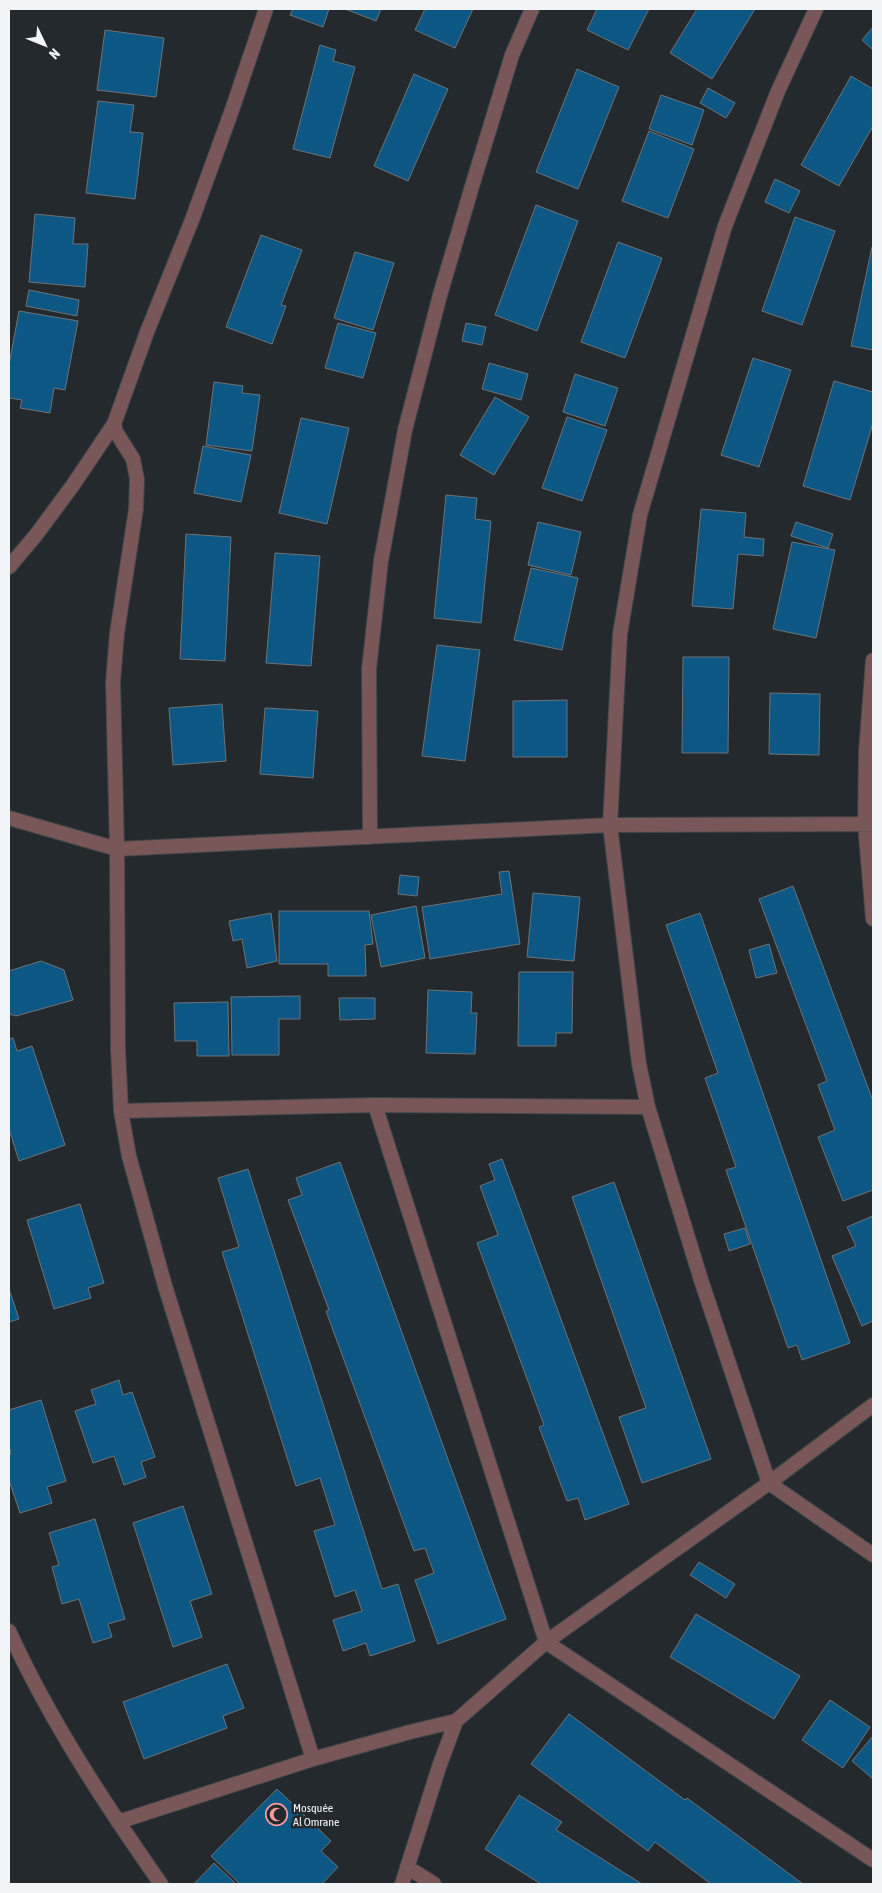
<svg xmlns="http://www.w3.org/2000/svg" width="882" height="1893" font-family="'Asap Condensed',sans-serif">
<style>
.building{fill:#0d5785;stroke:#6d7377}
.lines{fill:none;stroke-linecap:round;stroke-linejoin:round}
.minor-casing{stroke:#414649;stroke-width:16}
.minor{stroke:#795758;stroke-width:14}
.labels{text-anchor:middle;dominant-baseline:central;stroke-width:5;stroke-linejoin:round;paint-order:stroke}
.poi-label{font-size:12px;fill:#f2f5f8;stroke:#24292d;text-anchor:start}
</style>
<rect width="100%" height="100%" fill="#24292d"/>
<path class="building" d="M293,9H329L323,27L290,15Z
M345,9H381L376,21Z
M425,9H473L455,48L415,30Z
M597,9H649L628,50L587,30Z
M697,9H755L712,79L670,53Z
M873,27V50L862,40Z
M105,30L164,38L156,97L97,90Z
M320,45L336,50L333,61L355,67L330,158L293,149Z
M577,69L619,87L578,189L536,172Z
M414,74L448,89L408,181L374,166Z
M851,76L873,89V126L839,186L801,165Z
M708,88L735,103L726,118L700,103Z
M661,95L704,110L692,145L649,129Z
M98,101L134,105L130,132L143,133L135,199L86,193Z
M649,131L694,149L668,218L622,201Z
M775,179L800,191L789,213L765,202Z
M536,205L578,221L537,331L495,315Z
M35,214L75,218L73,244H88L85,287L29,282Z
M795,217L835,231L802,325L762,311Z
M261,235L302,250L281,305L286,306L272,344L226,327Z
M618,242L662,258L625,358L581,342Z
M872,247H873V350L851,346Z
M355,252L394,263L373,330L334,318Z
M29,290L79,300L77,316L26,306Z
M19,311L78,321L65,390L54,388L50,413L20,408L22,400L9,398V365Z
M338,323L376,333L363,378L325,368Z
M466,323L486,327L482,345L462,341Z
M753,358L791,370L759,467L721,455Z
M489,363L528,374L521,400L482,389Z
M575,374L618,388L605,426L563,412Z
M834,381L873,392V423L850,500L803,486Z
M214,382L243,386L242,393L260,395L252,451L206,445Z
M495,397L529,417L494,475L460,455Z
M567,417L607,430L582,501L542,488Z
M301,418L349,428L327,524L279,513Z
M203,446L251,455L241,502L194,493Z
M446,495L477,498L475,519L491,521L481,623L434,618Z
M701,509L746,513L744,537L764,539L763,556L738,554L733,609L692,606Z
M538,522L581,532L571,575L528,565Z
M796,522L833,534L828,548L791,536Z
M186,534L231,537L225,661L180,659Z
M792,542L835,550L816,638L773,629Z
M275,553L320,556L311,666L266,663Z
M531,568L578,578L562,650L514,640Z
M437,645L480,650L465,761L422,756Z
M683,657H729L728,753H682Z
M770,693L820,694L819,755L769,754Z
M567,700V757H513V701Z
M222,704L226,761L173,765L169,708Z
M265,708L318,711L313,778L260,774Z
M509,871L520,944L430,959L422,907L502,894L499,872Z
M400,875L419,877L417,896L398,894Z
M793,886L873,1101V1190L843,1201L818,1137L835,1130L818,1085L827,1081L759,899Z
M533,893L580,897L574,961L527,957Z
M416,906L425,958L381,967L371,915Z
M279,911H369L373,944L365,945L366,976H328V964H279Z
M271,913L277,961L247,968L242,939L233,941L229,921Z
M700,913L850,1343L802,1360L797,1345L788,1348L726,1170L736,1167L705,1078L718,1073L666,925Z
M769,944L777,973L756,978L749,950Z
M41,961L64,970L73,1000L16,1016L9,1014V971Z
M519,972H573L572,1033H556V1046H518Z
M428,990L472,992L471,1013H477L475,1054L426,1053Z
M300,996V1019H279V1055H232L231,997Z
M339,998H375V1019L340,1020Z
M228,1002L229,1056H197V1041H175L174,1003Z
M13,1038L17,1051L32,1046L65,1145L19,1161L9,1129V1039Z
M502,1159L629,1504L585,1520L578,1498L567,1501L539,1427L544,1425L477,1243L498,1235L480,1186L495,1180L489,1164Z
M340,1162L506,1619L438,1644L415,1580L434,1573L425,1548L414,1551L326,1311L329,1310L288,1200L302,1195L296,1178Z
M248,1169L382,1589L398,1584L415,1641L370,1656L366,1643L343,1651L333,1620L362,1611L355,1590L335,1597L314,1531L335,1525L320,1478L296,1486L222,1252L239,1247L218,1178Z
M614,1182L711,1459L642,1483L619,1417L646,1408L572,1197Z
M80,1204L104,1283L88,1288L91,1298L54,1309L27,1220Z
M873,1216V1321L862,1326L832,1256L856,1246L847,1227Z
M745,1228L750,1244L729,1251L724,1234Z
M9,1289L19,1319L9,1322Z
M119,1380L123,1395L132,1392L155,1457L141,1462L146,1477L124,1485L114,1456L93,1463L75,1411L96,1404L91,1390Z
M41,1400L66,1481L47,1487L52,1503L20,1513L9,1480V1454H11L9,1446V1410Z
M183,1506L212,1594L190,1601L202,1637L173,1647L133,1523Z
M95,1519L125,1619L108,1624L112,1637L93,1643L79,1599L62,1604L52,1567L59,1565L49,1533Z
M699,1562L735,1584L726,1598L690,1575Z
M696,1614L800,1676L774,1719L670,1657Z
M227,1664L244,1708L223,1716L227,1728L144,1759L123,1702Z
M830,1700L870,1727L843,1768L802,1740Z
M569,1714L685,1800L687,1798L803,1884H711L655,1842L648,1851L531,1764Z
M873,1736V1779L852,1761Z
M277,1789L331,1841L321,1851L338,1867L322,1884H240L211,1856Z
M519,1795L562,1822L556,1830L642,1884H541L485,1849Z
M214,1863L236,1884H194Z"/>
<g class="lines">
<defs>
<path id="minor" d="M816,9L778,91L725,226L640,515L620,634L610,825L639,1064L648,1107L701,1280L769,1483L873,1555
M114,424L116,432L133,459L137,479L136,509L117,633L113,682L117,849L118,1048L121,1111L129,1156L165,1286L313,1759
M9,567L36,535L73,485L114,424L147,332L192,220L232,110L266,9
M873,660L866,752L865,824L873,919
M9,818L117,849L610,825L873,824
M370,837L369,669L381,561L405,430L440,295L473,183L512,55L532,9
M375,1105L546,1642L873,1860
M121,1111L375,1105L648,1107
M9,1631C50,1721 105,1804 161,1884
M118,1822L313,1759L410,1732L456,1721L546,1642L769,1483L873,1405
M407,1867L434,1884
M402,1884L439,1767L456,1721"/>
</defs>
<use href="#minor" class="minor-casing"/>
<use href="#minor" class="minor"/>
</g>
<defs>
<symbol id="mosque-ring" viewBox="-11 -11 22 22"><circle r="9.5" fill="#24292d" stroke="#f49b9f" stroke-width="1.5"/><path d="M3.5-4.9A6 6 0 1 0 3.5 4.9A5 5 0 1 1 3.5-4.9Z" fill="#f49b9f"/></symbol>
</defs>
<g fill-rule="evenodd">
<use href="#mosque-ring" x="264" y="1802" width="25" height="25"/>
</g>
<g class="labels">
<g class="poi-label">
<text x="293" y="1808">Mosquée<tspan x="293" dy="14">Al Omrane</tspan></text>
</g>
</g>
<rect width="882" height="1893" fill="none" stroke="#f2f5f8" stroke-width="20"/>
<g transform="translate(45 45) rotate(133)" stroke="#24292d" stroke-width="4" paint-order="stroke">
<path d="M0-4L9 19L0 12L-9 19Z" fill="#f2f5f8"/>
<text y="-8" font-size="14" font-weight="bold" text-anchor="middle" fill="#f2f5f8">N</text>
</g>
</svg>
